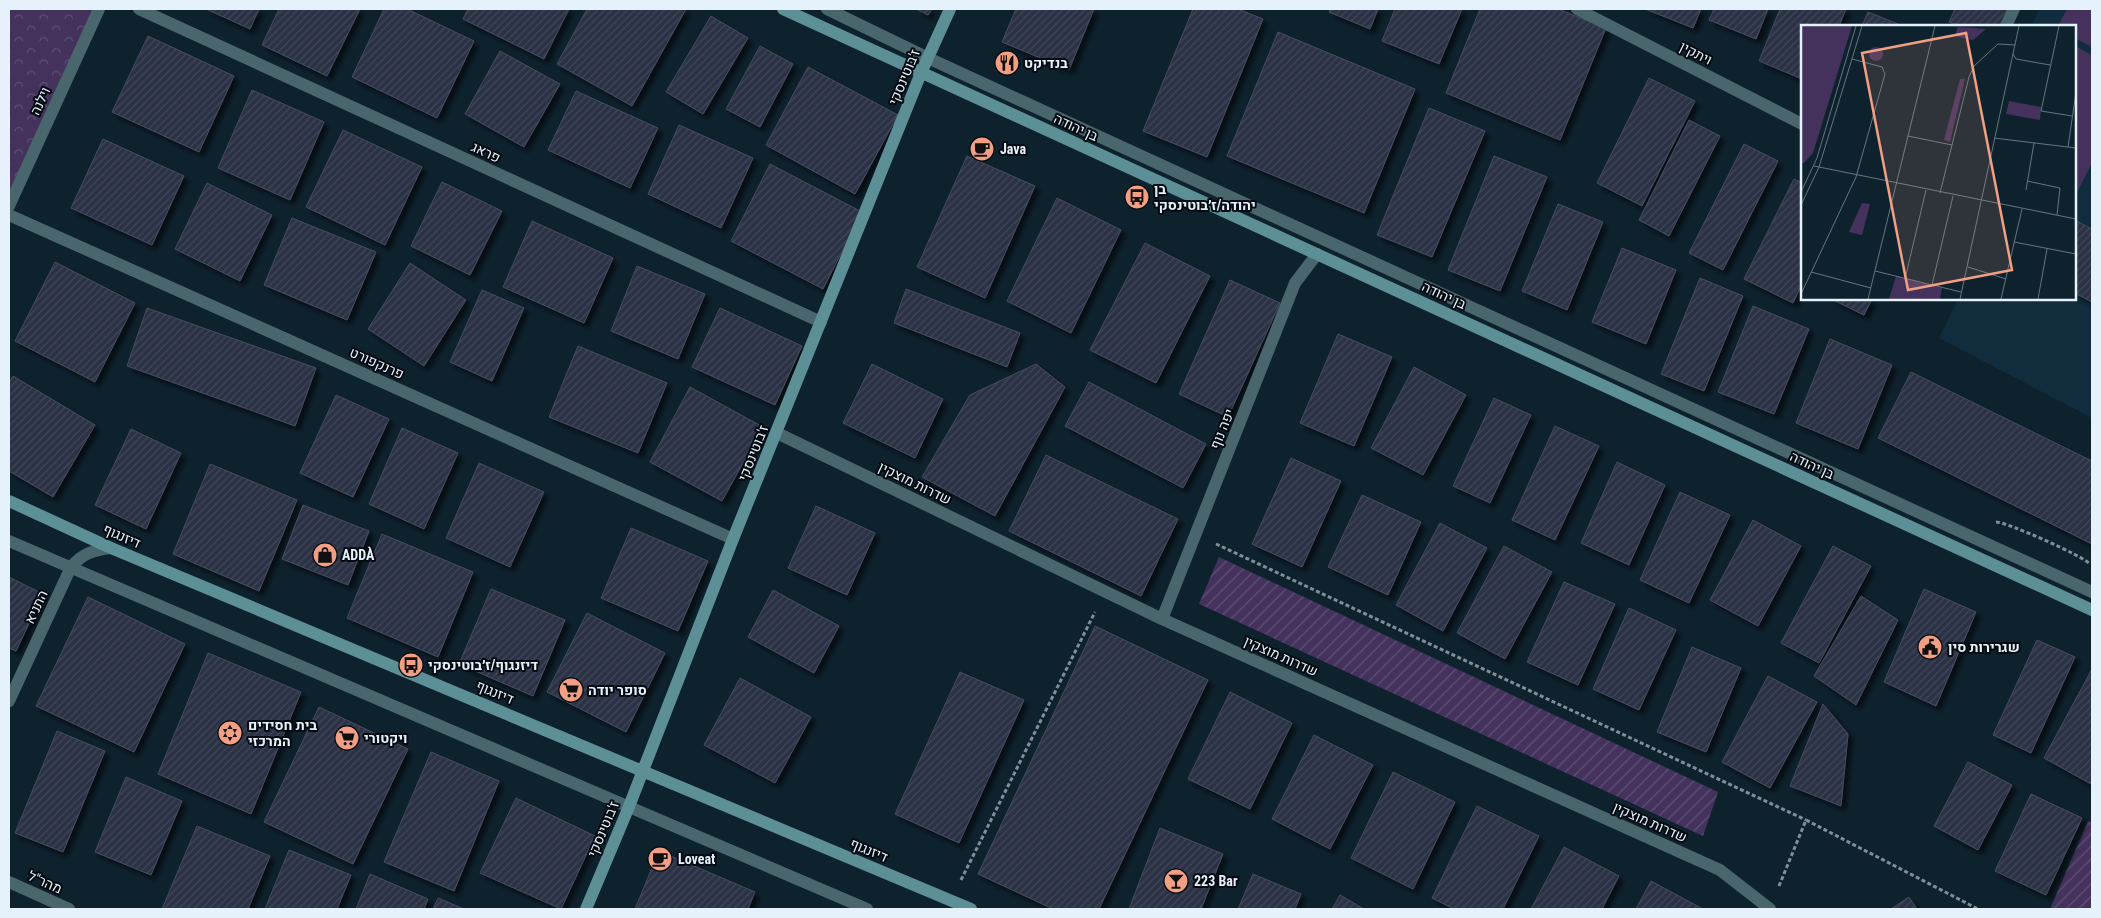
<svg xmlns="http://www.w3.org/2000/svg" width="2101" height="918" font-family="'Roboto Condensed',Heebo,sans-serif">
<style>
.built{fill:#112c3d}
.park{fill:url(#park-crowns)}
.garden{fill:url(#garden-furrows)}
.pitch{fill:#44325d}
.building{fill:url(#building-hatch);stroke:#464c60;filter:url(#shadow)}
.lines{fill:none;stroke-linecap:round;stroke-linejoin:round}
.path{stroke:#7f8f99;stroke-width:3;stroke-dasharray:4 2.5;stroke-linecap:butt}
.lane{stroke:#48666b;stroke-width:12}
.street{stroke:#48666b;stroke-width:12}
.secondary{stroke:#5d8f96;stroke-width:12}
.labels{text-anchor:middle;dominant-baseline:central;stroke-width:4;stroke-linejoin:round;paint-order:stroke}
.street-label{font-size:14px;fill:#e6f2fb;stroke:#040a10}
.poi-label{font-size:14px;font-weight:bold;fill:#e6f2fb;stroke:#040a10;text-anchor:start}
.inset-road{fill:none;stroke:#647580;stroke-width:1}
.view{fill:#f39f83;fill-opacity:0.15;stroke:#f39f83;stroke-width:2.5}
.inset-edge{fill:none;stroke:#e6f2fb;stroke-width:2.5}
</style>
<defs>
<pattern id="park-crowns" width="20" height="18" patternUnits="userSpaceOnUse" patternTransform="scale(1.25)"><rect width="20" height="18" fill="#44325d"/><path d="M2 6a3 3 0 1 1 6 0M12 15a3 3 0 1 1 6 0" fill="none" stroke="#5f5075"/></pattern>
<pattern id="garden-furrows" width="10" height="10" patternUnits="userSpaceOnUse" patternTransform="scale(1.25)"><rect width="10" height="10" fill="#44325d"/><path d="M-1 1l2-2M0 10L10 0M9 11l2-2" fill="none" stroke="#5f5075"/></pattern>
<pattern id="building-hatch" width="6" height="6" patternUnits="userSpaceOnUse" patternTransform="scale(1.25)"><rect width="6" height="6" fill="#2c3245"/><path d="M-1 1l2-2M0 6l6-6M5 7l2-2" fill="none" stroke="#404658"/></pattern>
<filter id="shadow"><feDropShadow dx="4.5" dy="4.5" stdDeviation="2.5" flood-color="#0009"/></filter>
</defs>
<rect width="100%" height="100%" fill="#0e222e"/>
<path class="built" d="M2040,9H2092V418L1939,338L1958,299H2075V26H2031Z"/>
<path class="park" d="M9,9H99L9,206Z"/>
<path class="garden" d="M1219,557L1718,792L1703,836L1199,604Z
M2088,821L2092,823V909H2050Z"/>
<path class="pitch" d="M2067,9H2092V47L2075,38V26H2058Z
M2075,46L2092,55V163L2076,194Z"/>
<path class="building" d="M206,9H259L250,29Z
M279,9H360L327,76L262,45Z
M384,9H407L474,41L437,118L352,77Z
M468,9H569L544,59L463,19Z
M587,9H686L632,106L557,64Z
M916,9H932L928,15Z
M1016,9H1094L1069,70L1002,42Z
M1193,9H1238L1263,19L1207,157L1143,131Z
M1330,9H1378L1370,29L1329,12Z
M1395,9H1462L1439,64L1382,41Z
M1480,9H1558L1606,28L1560,140L1446,93Z
M1645,9H1701L1693,28Z
M1714,9H1768L1756,39L1709,20Z
M1780,9H1846L1839,26H1802V79L1759,61Z
M1955,9H2011L2004,26H1959L1949,22Z
M1868,12L1903,26H1862Z
M711,16L748,38L703,114L666,92Z
M1278,32L1415,89L1364,213L1227,156Z
M148,36L234,76L199,152L112,112Z
M760,46L793,64L760,127L726,109Z
M500,51L560,84L524,147L465,114Z
M808,67L898,115L855,194L766,145Z
M1649,78L1695,101L1642,206L1597,183Z
M252,90L324,122L290,200L218,168Z
M576,91L658,128L630,188L548,150Z
M1429,108L1485,131L1432,257L1377,235Z
M1689,120L1720,136L1669,236L1639,220Z
M679,125L753,158L721,228L648,194Z
M343,130L422,167L385,245L306,207Z
M103,139L184,176L152,245L71,208Z
M1744,144L1778,161L1723,270L1689,253Z
M967,156L1035,186L985,298L917,267Z
M1494,156L1547,177L1500,291L1448,270Z
M770,164L862,212L823,289L731,241Z
M1794,179L1802,183V284L1793,303L1744,279Z
M442,182L502,211L470,275L411,246Z
M207,183L272,215L240,281L175,249Z
M1057,198L1121,230L1071,333L1007,301Z
M1558,204L1603,222L1567,310L1522,291Z
M292,218L376,252L347,320L264,285Z
M2075,220L2092,229V302L2075,293Z
M532,221L613,258L584,323L503,287Z
M1145,243L1210,276L1156,383L1090,350Z
M1622,248L1676,270L1646,344L1592,322Z
M55,262L135,303L95,382L15,341Z
M410,263L466,300L424,366L368,329Z
M637,266L705,294L678,359L611,331Z
M1700,278L1743,296L1704,391L1661,374Z
M1230,280L1280,303L1228,417L1179,394Z
M906,289L1020,333L1007,367L894,323Z
M482,290L524,308L492,381L450,362Z
M1831,299H1872L1864,315Z
M1753,306L1809,329L1774,414L1718,392Z
M147,308L316,368L295,426L127,366Z
M720,308L802,346L775,405L692,367Z
M1338,334L1392,357L1354,446L1300,423Z
M1830,339L1892,365L1858,449L1796,423Z
M578,346L667,383L638,453L549,417Z
M872,364L943,399L915,458L843,423Z
M1036,364L1065,387L995,516L922,477L970,395Z
M1414,367L1466,395L1423,475L1371,448Z
M1911,372L2092,461V544L1878,438Z
M13,376L95,425L53,497L9,471V383Z
M1089,382L1206,444L1183,488L1065,426Z
M690,387L763,427L722,501L650,462Z
M336,395L389,419L353,497L300,473Z
M1494,398L1531,415L1490,503L1453,486Z
M1555,426L1599,446L1555,540L1512,520Z
M402,428L458,453L424,529L369,504Z
M131,429L181,453L146,529L95,505Z
M1046,455L1178,519L1141,596L1009,531Z
M1291,458L1341,481L1302,567L1252,544Z
M1617,462L1665,485L1629,565L1581,543Z
M479,463L544,492L510,567L446,538Z
M210,464L297,500L259,591L173,554Z
M1680,492L1730,515L1689,603L1640,580Z
M1362,495L1421,522L1388,595L1328,567Z
M303,505L369,531L348,585L282,559Z
M816,506L875,533L847,595L788,568Z
M1753,520L1801,546L1758,626L1710,600Z
M1440,523L1487,548L1443,631L1396,605Z
M631,528L708,561L678,631L601,598Z
M382,534L473,572L438,657L347,618Z
M1504,546L1552,572L1505,659L1457,633Z
M1833,546L1871,566L1819,663L1781,643Z
M9,577L43,594L16,651L9,648Z
M1564,582L1615,604L1578,685L1527,662Z
M491,589L565,620L533,696L459,664Z
M1924,589L1976,612L1936,706L1884,682Z
M773,590L839,626L814,673L748,637Z
M1861,596L1898,620L1856,705L1814,676Z
M88,597L185,644L134,752L36,706Z
M1629,608L1676,630L1639,710L1593,689Z
M587,613L665,653L626,732L547,692Z
M1095,626L1208,680L1099,909H1053L978,874Z
M2037,640L2075,657L2031,753L1993,735Z
M1692,647L1741,668L1706,752L1657,732Z
M208,653L301,692L251,814L158,774Z
M2092,669V781L2091,784L2044,758Z
M960,672L1024,700L959,843L895,814Z
M1768,676L1817,702L1770,788L1722,762Z
M740,678L811,717L775,783L704,745Z
M1230,692L1292,723L1250,809L1188,779Z
M1823,704L1848,734L1841,806L1790,786Z
M319,707L408,749L353,864L264,822Z
M57,731L105,751L63,852L15,833Z
M1314,735L1373,765L1330,849L1272,819Z
M431,752L499,781L454,891L384,862Z
M1968,762L2012,785L1978,850L1934,826Z
M1393,772L1455,802L1413,889L1351,858Z
M126,777L182,801L151,875L95,852Z
M2031,794L2082,818L2046,895L1995,871Z
M516,798L595,836L561,909L480,873Z
M1477,806L1539,836L1503,909H1454L1432,898Z
M197,826L270,856L248,909H162Z
M1160,828L1223,854L1201,909H1129Z
M1564,847L1619,876L1602,909H1531Z
M289,850L351,875L337,909H265Z
M659,851L755,892L748,909H635Z
M370,874L428,899L424,909H356Z
M1253,874L1301,894L1295,909H1238Z
M1651,881L1703,909H1636Z
M1340,895L1364,909H1332Z
M1909,897L1917,909H1891Z
M438,898L464,909H433Z"/>
<g class="lines">
<path class="path" d="M1996,522C2007,522 2083,556 2090,564
M1216,544L1806,820
M961,880L1095,612
M1779,886L1806,820L1978,909"/>
<path class="lane" d="M827,9L928,58L2092,592
M9,541L867,909"/>
<path class="street" d="M139,9L821,322
M1577,9L1802,124
M2006,26L2014,9
M9,206L99,9
M9,215L733,539
M777,433L1162,619L1720,870L1770,909
M1162,619L1295,283L1317,254
M9,701L71,567C83,553 94,550 111,548
M9,882L69,909"/>
<path class="secondary" d="M783,9L2092,610
M9,501L111,548L971,909
M586,909L628,809L733,539L921,73L950,9"/>
</g>
<defs>
<symbol id="restaurant-disc" viewBox="-11 -11 22 22"><circle r="9.5" fill="#f39f83" stroke="#040a10"/><path d="M-5-6h1v4h1v-4h1v4h1v-4h1v5L-1.5 .5V6h-2V.5L-5-1ZM5-6V6H3V1.5H1.5Q1.5-4 5-6Z" fill="#111"/></symbol>
<symbol id="cafe-disc" viewBox="-11 -11 22 22"><circle r="9.5" fill="#f39f83" stroke="#040a10"/><path d="M-5.5-4.5H6V0H3Q3 3.5 0 3.5H-2.5Q-5.5 3.5-5.5 0ZM3-3.2v2h1.7v-2ZM-6 4.5H4V6H-6Z" fill="#111"/></symbol>
<symbol id="bus-disc" viewBox="-11 -11 22 22"><circle r="9.5" fill="#f39f83" stroke="#040a10"/><path d="M-5-6H5V4H4V6H2V4H-2V6H-4V4H-5ZM-3.5-4V0h7V-4ZM-3.5 1.2v1.5H-2V1.2ZM2 1.2v1.5H3.5V1.2Z" fill="#111"/></symbol>
<symbol id="shop-disc" viewBox="-11 -11 22 22"><circle r="9.5" fill="#f39f83" stroke="#040a10"/><path d="M-5-2.5h2.3a2.7 3.5 0 0 1 5.4 0H5L5.5 6h-11ZM-1.5-2.5h3a1.5 2.3 0 0 0-3 0Z" fill="#111"/></symbol>
<symbol id="civic-disc" viewBox="-11 -11 22 22"><circle r="9.5" fill="#f39f83" stroke="#040a10"/><path d="M-.6-6.5H3V-4.5H.6V-3L4-1V1h2V6H-6V1h2V-1L-.6-3ZM-1.2 2.5V6h2.4V2.5Z" fill="#111"/></symbol>
<symbol id="supermarket-disc" viewBox="-11 -11 22 22"><circle r="9.5" fill="#f39f83" stroke="#040a10"/><path d="M-6-5.5h2.5l.6 2H6L4.5 2H-2.5L-4.4-4H-6ZM-1.5 3.2a1.3 1.3 0 1 0 .1 0ZM3 3.2a1.3 1.3 0 1 0 .1 0Z" fill="#111"/></symbol>
<symbol id="synagogue-disc" viewBox="-11 -11 22 22"><circle r="9.5" fill="#f39f83" stroke="#040a10"/><path d="M0-6.5L5.6 3.2H-5.6ZM0 6.5L5.6-3.2H-5.6Z" fill="#111"/></symbol>
<symbol id="bar-disc" viewBox="-11 -11 22 22"><circle r="9.5" fill="#f39f83" stroke="#040a10"/><path d="M-6-5H6L.8 .8V4.5H3.5V6h-7V4.5H-.8V.8Z" fill="#111"/></symbol>
</defs>
<g fill-rule="evenodd">
<use href="#restaurant-disc" x="993" y="49" width="28" height="28"/>
<use href="#cafe-disc" x="968" y="135" width="28" height="28"/>
<use href="#bus-disc" x="1123" y="183" width="28" height="28"/>
<use href="#shop-disc" x="311" y="541" width="28" height="28"/>
<use href="#civic-disc" x="1916" y="633" width="28" height="28"/>
<use href="#bus-disc" x="397" y="651" width="28" height="28"/>
<use href="#supermarket-disc" x="557" y="676" width="28" height="28"/>
<use href="#synagogue-disc" x="216" y="719" width="28" height="28"/>
<use href="#supermarket-disc" x="333" y="724" width="28" height="28"/>
<use href="#cafe-disc" x="646" y="845" width="28" height="28"/>
<use href="#bar-disc" x="1162" y="867" width="28" height="28"/>
</g>
<g class="labels">
<g class="street-label">
<text transform="translate(1696 53) rotate(27)">ויתקין</text>
<text transform="translate(904 77) rotate(-67)">ז'בוטינסקי</text>
<text transform="translate(40 101) rotate(-65)">וילנה</text>
<text transform="translate(1076 127) rotate(25)">בן יהודה</text>
<text transform="translate(486 152) rotate(25)">פראג</text>
<text transform="translate(1444 295) rotate(25)">בן יהודה</text>
<text transform="translate(377 363) rotate(24)">פרנקפורט</text>
<text transform="translate(1222 429) rotate(-68)">יפה נוף</text>
<text transform="translate(753 453) rotate(-68)">ז'בוטינסקי</text>
<text transform="translate(1812 465) rotate(25)">בן יהודה</text>
<text transform="translate(915 483) rotate(26)">שדרות מוצקין</text>
<text transform="translate(122 536) rotate(24)">דיזנגוף</text>
<text transform="translate(36 607) rotate(-65)">התניא</text>
<text transform="translate(1281 656) rotate(24)">שדרות מוצקין</text>
<text transform="translate(495 692) rotate(23)">דיזנגוף</text>
<text transform="translate(1650 822) rotate(24)">שדרות מוצקין</text>
<text transform="translate(603 829) rotate(-67)">ז'בוטינסקי</text>
<text transform="translate(869 850) rotate(23)">דיזנגוף</text>
<text transform="translate(45 882) rotate(24)">מהר"ל</text>
</g>
<g class="poi-label">
<text x="1024" y="63">בנדיקט</text>
<text x="1000" y="149">Java</text>
<text x="1154" y="189">בן<tspan x="1154" dy="16">יהודה/ז׳בוטינסקי</tspan></text>
<text x="342" y="555">ADDÀ</text>
<text x="1948" y="647">שגרירות סין</text>
<text x="428" y="665">דיזנגוף/ז׳בוטינסקי</text>
<text x="588" y="690">סופר יודה</text>
<text x="248" y="725">בית חסידים<tspan x="248" dy="16">המרכזי</tspan></text>
<text x="364" y="738">ויקטורי</text>
<text x="678" y="859">Loveat</text>
<text x="1194" y="881">223 Bar</text>
</g>
</g>
<g transform="translate(1801 25)">
<rect width="275" height="275" fill="#0e222e"/>
<path d="M0,1H51L12,128L3,138H0ZM95,251L141,263L139,274H88Z" fill="#44325d"/>
<path d="M157,2L173,3L185,4L172,15L154,11ZM159,54H164L149,117L143,115ZM208,76L240,82L239,95L205,89ZM61,178L69,179L61,210L48,207Z" fill="#44325d"/>
<path d="M68 29a7 7 0 1 1 14 0a7 7 0 1 1-14 0Z" fill="#44325d"/>
<path class="inset-road" d="M258,1L240,86L271,91M212,29L215,34L249,40M107,111L151,120M193,113L275,123M267,122L275,67M13,141L275,194M226,156L259,163L256,190M225,165L233,118M0,167L16,133L55,1M139,168L168,52L173,41L197,19L214,20M0,180L18,142L61,1M213,217L275,229M167,242L205,254M74,246L160,267M10,247L70,263M104,254L125,165M131,260L152,171M0,269L55,152L84,49L81,42L51,34M67,274L134,1M159,274L218,1M200,274L221,184M237,274L246,224"/>
<path class="view" d="M165,8L211,245L107,265L61,28Z"/>
<rect width="275" height="275" class="inset-edge"/>
</g>
<rect width="2101" height="918" fill="none" stroke="#e6f2fb" stroke-width="20"/>
</svg>
